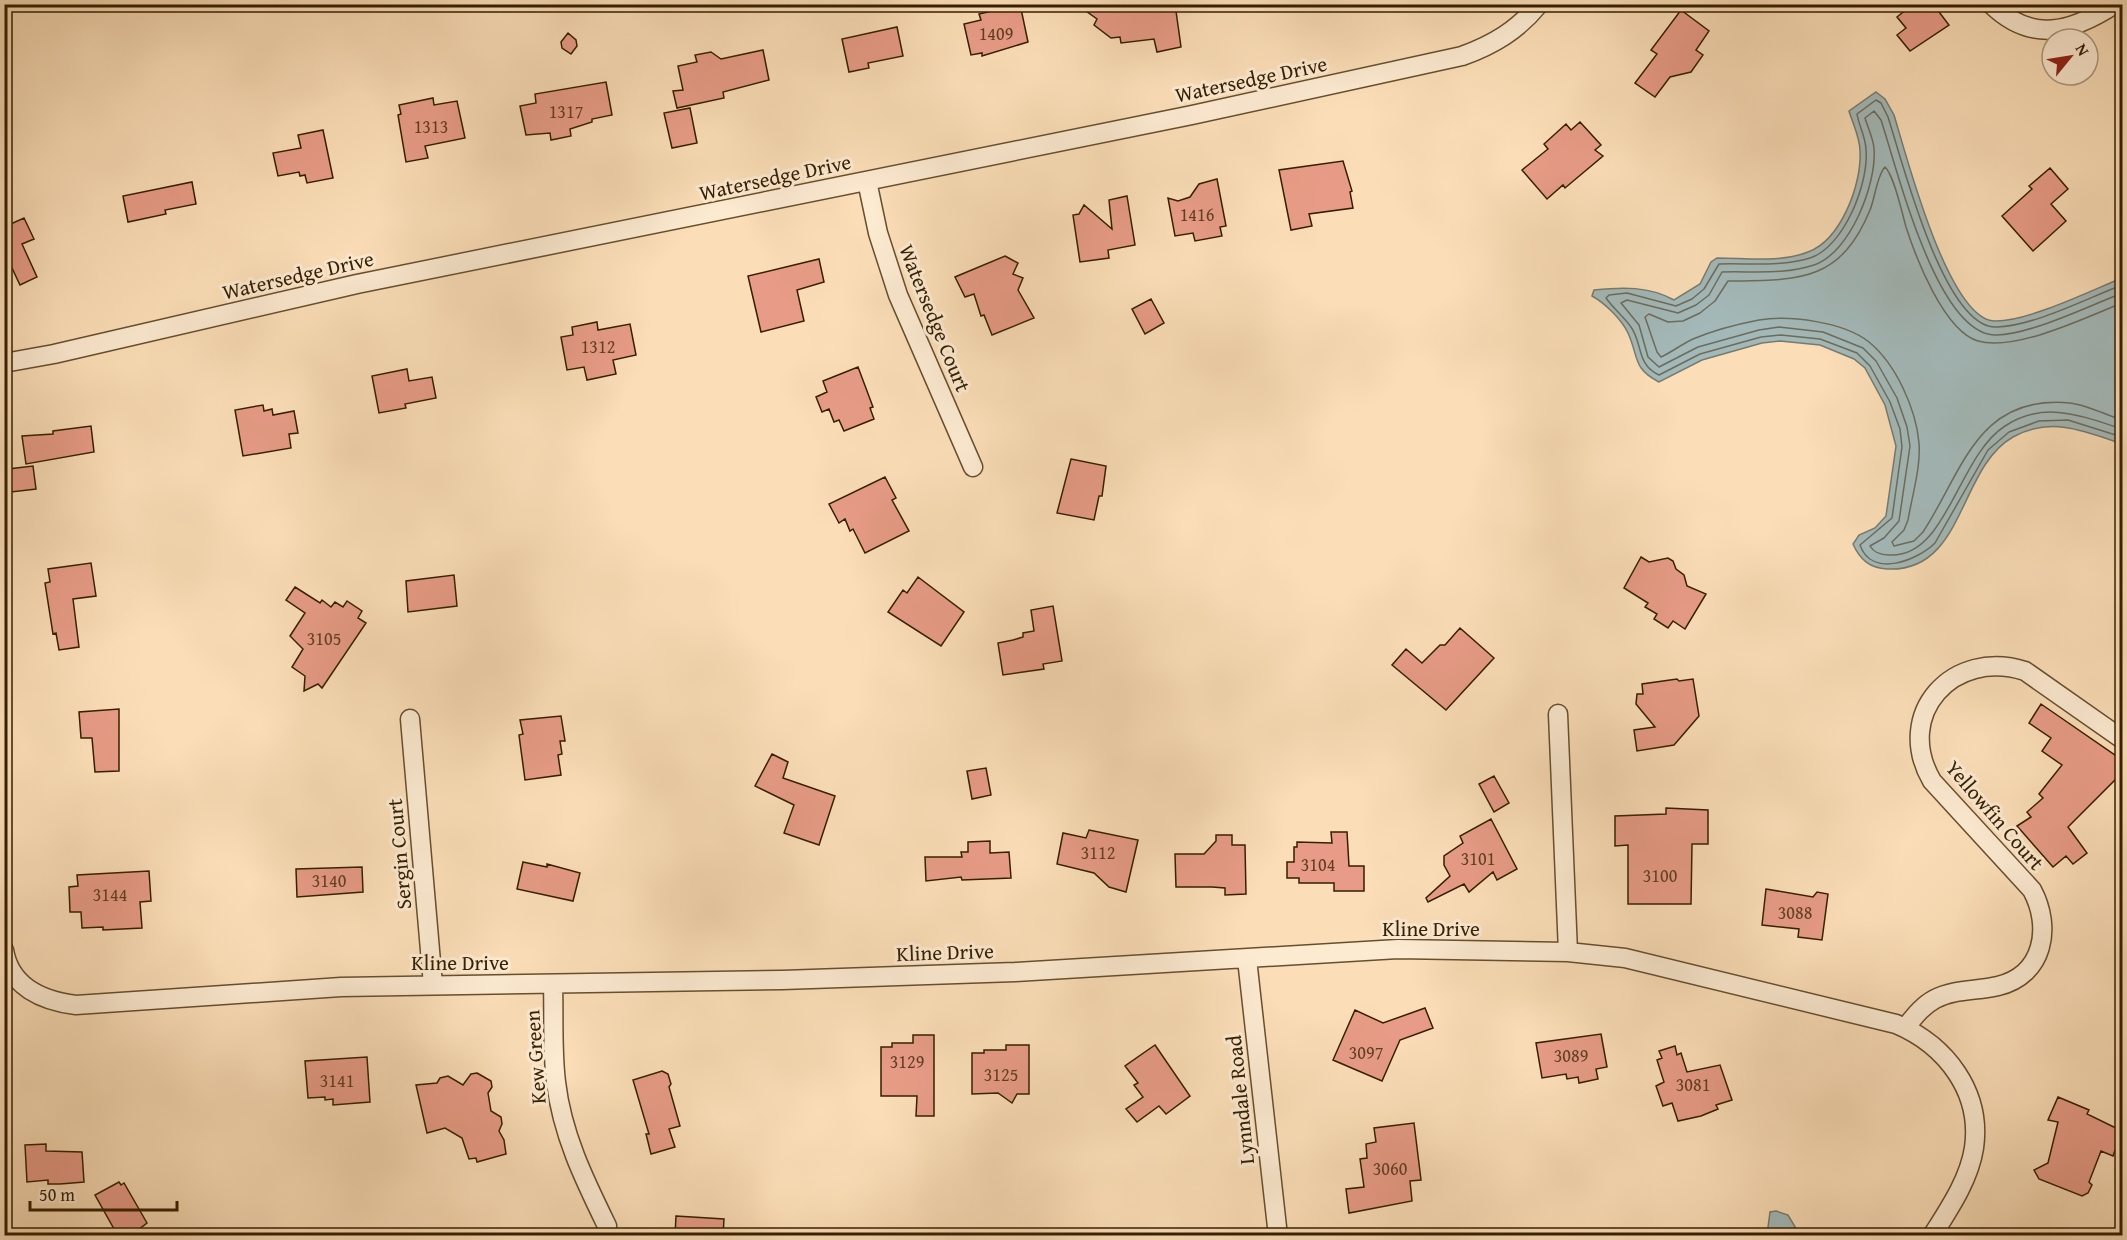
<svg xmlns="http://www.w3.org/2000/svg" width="2127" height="1240" font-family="'Gentium Book Plus',serif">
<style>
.water{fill:#a3b9b9;stroke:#777b6f;stroke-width:1.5}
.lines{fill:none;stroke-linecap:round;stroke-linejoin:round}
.shore{stroke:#6c6c5c;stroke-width:1.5}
.building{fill:#e89c87;stroke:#341f00;stroke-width:1.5}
.street-casing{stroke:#664f2e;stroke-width:21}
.street{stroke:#fcead1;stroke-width:18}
.labels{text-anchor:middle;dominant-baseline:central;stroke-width:6;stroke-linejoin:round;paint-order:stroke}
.number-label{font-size:18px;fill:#613e22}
.street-label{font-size:21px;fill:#341f00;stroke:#fcead1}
</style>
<rect width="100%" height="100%" fill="#fbdeb8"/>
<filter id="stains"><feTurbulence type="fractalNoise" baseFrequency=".00333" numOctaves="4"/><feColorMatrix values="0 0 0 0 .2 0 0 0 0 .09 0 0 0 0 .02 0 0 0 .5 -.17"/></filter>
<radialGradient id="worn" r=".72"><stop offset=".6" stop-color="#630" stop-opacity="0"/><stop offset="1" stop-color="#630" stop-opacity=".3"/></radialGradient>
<path class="water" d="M1876,92L1885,99L1894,115C1906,154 1949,323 1996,321C2029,321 2090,291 2122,278V444C2085,431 2050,416 2013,437C1958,468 1965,573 1887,569C1870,568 1860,560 1853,544L1859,535L1875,528L1886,516L1896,446L1885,405L1865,368L1854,359L1820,345L1780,341L1762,343L1702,360L1659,382C1632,368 1639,357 1628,333C1622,320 1605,303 1592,296L1594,290C1622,287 1649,286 1674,300L1700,284L1711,262L1717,258C1746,258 1781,263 1808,252C1841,240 1862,184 1860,151C1860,138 1853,124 1849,111Z
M1776,1211L1788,1215L1800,1235H1767L1770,1212Z"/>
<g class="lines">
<path class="shore" d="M2122,285C2088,298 2034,326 1997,327C1944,330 1902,160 1888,117L1881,103L1876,100L1857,114C1859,126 1866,138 1866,150C1869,183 1844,247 1810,258C1780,267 1749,263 1719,264L1704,289L1692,299L1676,306L1627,293L1609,295L1606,298C1613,308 1624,317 1631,327C1643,344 1636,364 1659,375L1700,354L1761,337L1781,335L1820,339L1857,353L1870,366L1890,402L1900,429L1902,447L1892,518L1860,545C1872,579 1918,560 1935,543L1988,450L2009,432L2039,421L2068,420L2122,437
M2122,293C2090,306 2031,334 1997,335C1937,337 1897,168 1881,120L1874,111L1865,118C1868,128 1873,138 1874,148C1877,184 1850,253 1814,265C1784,275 1753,271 1722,272L1709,295L1696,305L1678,313L1627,300L1621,303L1639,325L1648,357L1659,367L1698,347L1759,330L1779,327L1823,332L1863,348L1876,361L1897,398L1907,427L1910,446L1899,521L1884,538L1870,546C1874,553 1881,555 1889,555C1947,559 1957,457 2005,426C2044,400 2082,416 2122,429
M2122,303C2087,317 2015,352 1978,341C1944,331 1916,258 1906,227C1902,213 1894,175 1885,167C1877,175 1875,198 1870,210C1840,283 1798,280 1728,281L1715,301L1700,313L1683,321L1668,322L1649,314L1645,317L1657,352L1661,357C1672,352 1682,344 1693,339C1712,331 1738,324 1759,320C1790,315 1844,322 1869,342C1896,364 1916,409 1919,443C1921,467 1912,496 1908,520L1904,530L1892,542L1894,546L1914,541L1923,532C1963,471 1977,394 2070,403C2087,405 2106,415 2122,420"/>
</g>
<path class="building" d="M996,4H1020L1028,42L982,56V53L971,55L964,24L981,20L979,14L997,10Z
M1076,4H1175L1181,47L1157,52L1154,39L1121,43L1120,37L1111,38L1094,25L1097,19Z
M1913,4H1933L1949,25L1910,51L1897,35L1906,28L1897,17Z
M1681,10L1709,31L1696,50L1703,55L1691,72L1670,77L1655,97L1635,83L1657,54L1651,50Z
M897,27L903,56L868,63L869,68L849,72L842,39Z
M568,33L576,40L577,46L571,54L562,48L561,42Z
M763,50L769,80L723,92L724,98L677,108L673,91L683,90L678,66L697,62L695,55L711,52L721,59Z
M606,82L612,115L592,119V122L570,129L571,136L551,140L550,133L526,135L520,106L536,103L535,94Z
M433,98L434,105L457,101L465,138L425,146L428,158L406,162L398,115L401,114L399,105Z
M690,108L697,143L672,148L664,113Z
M1580,122L1601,145L1595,150L1603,156L1565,188L1563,185L1547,199L1522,170L1548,149L1544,144L1566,124L1571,130Z
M323,130L333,178L307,183L305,175L300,176L299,172L278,176L273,153L301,148L298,135Z
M1343,161L1352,191L1350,192L1353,208L1309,214L1312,226L1291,230L1279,170Z
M2050,168L2068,189L2051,204L2066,221L2033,251L2002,216L2032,189L2029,186Z
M1217,179L1226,226L1220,227L1222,236L1195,241L1193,233L1175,236L1168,198L1178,201L1190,197L1199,184Z
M192,182L196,204L165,210L166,214L128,222L123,196Z
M1127,196L1135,245L1108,250L1109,258L1080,262L1073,215L1079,214L1084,205L1112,229L1109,200Z
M24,218L34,239L22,244L37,277L20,285L4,251V227Z
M1005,256L1018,263L1013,274L1023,278L1018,290L1034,318L992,335L984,315L981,316L974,294L965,297L955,277Z
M819,259L824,282L797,290L804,321L761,332L748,276Z
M1151,299L1164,323L1145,334L1132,309Z
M597,322L598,330L630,324L636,355L613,360L616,374L587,380L584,367L567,370L561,337L573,335L572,327Z
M858,367L873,407L870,408L874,419L844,431L839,420L834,422L829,409L822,412L816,397L827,392L823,381Z
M407,369L409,381L432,377L436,398L405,404L406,408L379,413L372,376Z
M263,405L264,411L272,409L273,415L294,411L298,433L289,434L291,448L243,456L235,410Z
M91,426L94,452L26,464L22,436L53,434V431Z
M1071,459L1106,466L1102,496H1099L1094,520L1057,513Z
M33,466L36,489L11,492L8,469Z
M885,477L896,498L892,500L909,531L865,553L853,529L850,531L845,519L839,523L829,504Z
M1641,557L1649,562L1668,558L1673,561L1676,569L1684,575L1687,586L1706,594L1685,629L1673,621L1668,628L1654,619L1657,614L1645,607L1648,603L1624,588Z
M91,563L96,596L73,599L79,647L59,650L56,633L53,634L45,583L50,582L48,569Z
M454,575L457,606L408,612L406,581Z
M918,577L964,612L941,646L888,612L903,590L907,593Z
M295,587L320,603L322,600L331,607L335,602L343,607L347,601L362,611L358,618L366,623L322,688L318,684L304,691L305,676L292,667L303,649L290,636L305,613L286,600Z
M1053,606L1062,661L1043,664L1044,669L1003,675L998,643L1013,640L1023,637V633L1034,631L1031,610Z
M1460,628L1494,658L1446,710L1392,665L1406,649L1422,663L1440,645H1445Z
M1677,679L1679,681L1693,679L1699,716L1674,745L1637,751L1634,730L1655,727L1636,704L1637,694H1643L1642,684Z
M2041,704L2122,760V784L2115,780L2068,827L2087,853L2073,864L2066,856L2053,867L2017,826L2031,817L2027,812L2043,798L2039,794L2062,765L2042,751L2051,738L2029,723Z
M119,709V771L95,772L92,738H81L79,712Z
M561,716L565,741H560L562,754L558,755L561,775L525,780L519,735L523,734L520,720Z
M772,754L788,762L783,778L835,796L819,845L784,833L794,805L755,786Z
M986,768L991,795L972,799L967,771Z
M1494,776L1509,803L1494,812L1479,784Z
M1666,808L1708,810V844H1692L1691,904H1628V845L1615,846V816L1666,814Z
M1491,819L1517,869L1497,880L1493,872L1469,892L1464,884L1428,902L1426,898L1450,876L1444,865V856L1463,843L1460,836Z
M1089,830L1138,840L1126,892L1109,887L1094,873L1057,864L1063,833L1086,838Z
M1331,832H1347L1349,866H1364V891H1334V883H1299V878H1287V862H1294V847H1297V842L1332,843Z
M1216,835H1232V845H1245L1246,894L1225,895V888L1212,887H1176L1175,854H1204L1216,841Z
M990,841V853L1009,852L1011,878L962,880L961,877L926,881L925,857H962L961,852H968V842Z
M523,862L547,867V864L580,873L573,901L517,889Z
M362,867L363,892L297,897L296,869Z
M149,871L151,901L140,902L142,928L103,930V927L82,928L81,912H70L69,887L78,886L77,875Z
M1766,889L1813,897L1817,892L1828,894L1822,940L1798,937L1799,929L1762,925Z
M1425,1008L1433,1028L1400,1040L1382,1081L1333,1060L1355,1010L1383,1023Z
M1601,1034L1607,1067L1596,1069L1598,1079L1579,1083L1578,1077L1567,1079L1566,1074L1542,1078L1536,1043Z
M913,1035H934V1116H916L917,1096H881V1047H892V1043H913Z
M1006,1045H1029V1094H1017L1012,1103L998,1093L972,1094V1053H984V1050H1006Z
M1155,1045L1190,1096L1166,1114L1159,1106L1137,1122L1126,1109L1143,1097L1134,1085L1138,1083L1125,1066Z
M1675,1046L1677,1055L1681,1053L1687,1072L1720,1065L1732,1100L1716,1105L1718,1109L1701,1116L1678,1121L1672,1103L1663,1106L1656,1086L1664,1082L1657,1060L1662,1058L1659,1051Z
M367,1057L370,1102L333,1105V1099L325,1100V1097L308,1098L305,1061Z
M662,1071L668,1074L671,1084L669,1087L680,1126L669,1129L675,1147L651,1154L646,1134H649L633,1080Z
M477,1073L491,1081L492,1087L488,1093L491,1111L501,1117L502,1124L499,1131L504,1140L506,1154L477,1162L476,1158L469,1159L462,1138L445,1128L427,1133L416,1085L437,1083L440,1078L448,1076L463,1085L471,1074Z
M2058,1097L2089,1110L2087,1114L2122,1131L2113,1156L2101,1151L2089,1182L2092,1185L2088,1193L2082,1196L2039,1179L2034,1170L2048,1163L2058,1122L2048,1120Z
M1414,1123L1421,1180L1410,1181L1412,1201L1349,1213L1346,1189L1364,1187L1360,1159L1367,1158L1366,1144L1376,1142L1374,1128Z
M46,1144V1151L82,1152L84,1182L60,1184H48V1180L27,1182L25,1145Z
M119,1182L121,1185L124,1183L147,1223L130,1236H118L95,1195Z
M676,1216L724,1219L723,1236H675Z"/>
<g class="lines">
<defs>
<path id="street" d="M1991,4C2032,44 2072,32 2115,4
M867,181L878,233L898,295L973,467
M4,363L54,354L357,284L1192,115L1462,56C1493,45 1518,30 1539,4
M1558,714L1568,952
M410,719L433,985
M4,950C10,987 43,1001 76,1005L341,987L782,980L1015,972L1398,949L1568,952L1625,958L1896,1024C1946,1045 1982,1092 1974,1148C1969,1180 1949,1209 1932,1236
M1247,959L1278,1236
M553,984C554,1016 552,1050 556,1082C562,1134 584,1179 607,1226
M1905,1028C1914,1017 1922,1006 1935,999C1954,989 1977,991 1998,986C2044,975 2052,927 2032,890L1932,781C1893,714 1953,648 2025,671L2122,739"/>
</defs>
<use href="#street" class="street-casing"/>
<use href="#street" class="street"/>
</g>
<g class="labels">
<g class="number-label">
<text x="996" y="33">1409</text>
<text x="566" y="111">1317</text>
<text x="431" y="126">1313</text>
<text x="1197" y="214">1416</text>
<text x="598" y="346">1312</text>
<text x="324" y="638">3105</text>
<text x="1098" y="852">3112</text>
<text x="1478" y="858">3101</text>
<text x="1318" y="864">3104</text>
<text x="1660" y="875">3100</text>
<text x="329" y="880">3140</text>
<text x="110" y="894">3144</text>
<text x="1795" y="912">3088</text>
<text x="1366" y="1052">3097</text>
<text x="1571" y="1055">3089</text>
<text x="907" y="1061">3129</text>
<text x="1001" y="1074">3125</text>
<text x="337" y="1080">3141</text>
<text x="1693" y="1084">3081</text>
<text x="1390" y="1168">3060</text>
</g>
<g class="street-label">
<text transform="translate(1251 79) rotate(-12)">Watersedge Drive</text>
<text transform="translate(775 177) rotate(-12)">Watersedge Drive</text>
<text transform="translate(298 275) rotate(-13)">Watersedge Drive</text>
<text transform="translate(935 318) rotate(68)">Watersedge Court</text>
<text transform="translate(1995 815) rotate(49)">Yellowfin Court</text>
<text transform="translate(399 854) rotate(-95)">Sergin Court</text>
<text x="1431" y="928">Kline Drive</text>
<text transform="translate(945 952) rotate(-2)">Kline Drive</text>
<text x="460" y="962">Kline Drive</text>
<text transform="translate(535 1057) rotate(-94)">Kew Green</text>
<text transform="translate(1240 1100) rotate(-96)">Lynndale Road</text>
</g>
</g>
<rect width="2127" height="1240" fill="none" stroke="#fbdeb8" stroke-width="24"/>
<rect x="6" y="6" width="2115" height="1228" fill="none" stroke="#341f00" stroke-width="3"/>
<rect x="12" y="12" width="2103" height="1216" fill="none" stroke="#341f00" stroke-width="1.5"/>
<g transform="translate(2070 57) rotate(60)"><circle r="28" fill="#fcead1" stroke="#ac997d" stroke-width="1.5"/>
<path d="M0-4.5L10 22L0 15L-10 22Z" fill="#8f2418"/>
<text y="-9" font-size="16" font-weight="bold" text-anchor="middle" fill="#341f00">N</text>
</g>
<path d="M30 1201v9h147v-9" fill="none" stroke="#341f00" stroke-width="3"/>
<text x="39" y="1201" font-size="18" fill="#341f00" stroke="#fcead1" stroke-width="4.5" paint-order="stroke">50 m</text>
<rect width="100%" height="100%" filter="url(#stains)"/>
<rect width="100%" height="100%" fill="url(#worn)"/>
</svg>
